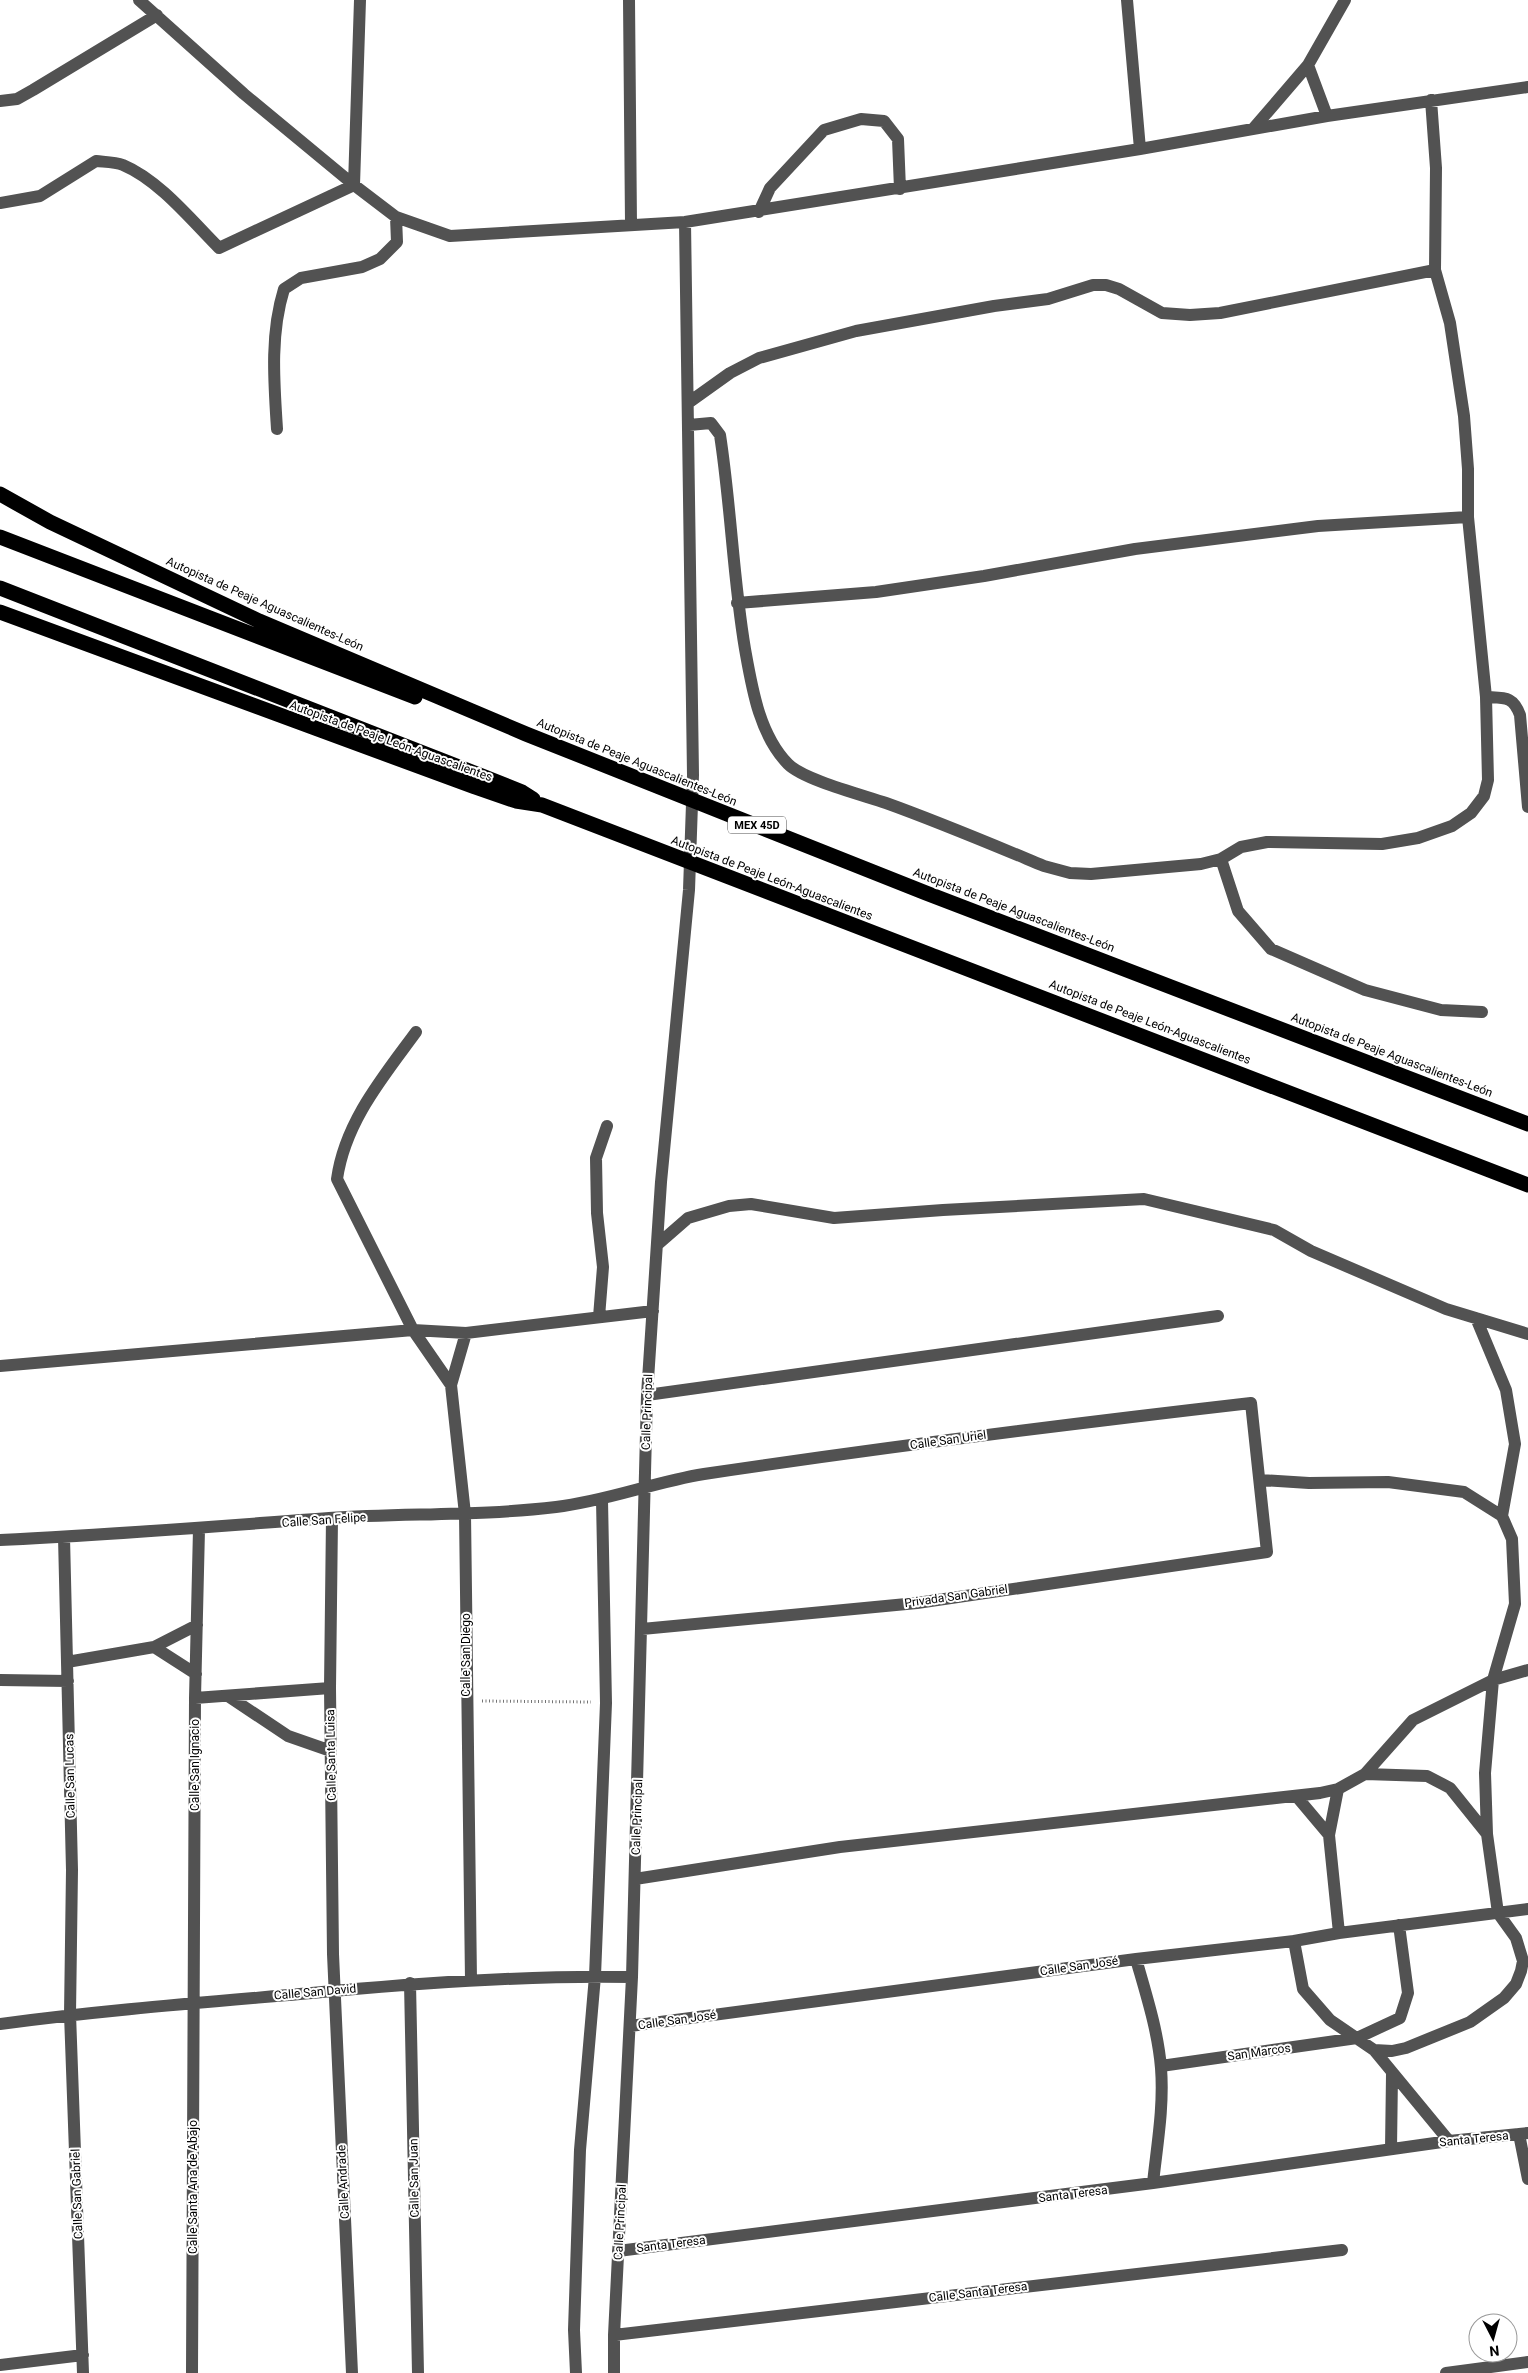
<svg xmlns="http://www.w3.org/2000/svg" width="1528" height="2373" font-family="Roboto,sans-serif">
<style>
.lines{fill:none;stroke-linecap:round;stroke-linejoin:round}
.path{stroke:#747474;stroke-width:3;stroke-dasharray:1 2.5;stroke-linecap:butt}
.minor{stroke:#525252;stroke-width:12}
.highway{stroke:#000;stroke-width:15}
.labels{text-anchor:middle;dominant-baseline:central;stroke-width:4;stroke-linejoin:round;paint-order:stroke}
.shield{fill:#fff;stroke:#4c4c4c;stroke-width:1}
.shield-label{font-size:11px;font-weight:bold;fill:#000}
.street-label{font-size:12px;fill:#000;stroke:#fff}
</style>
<rect width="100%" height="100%" fill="#fff"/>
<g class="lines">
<path class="path" d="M482,1701L591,1702"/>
<path class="minor" d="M139,0L244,94L354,185L396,217L450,236L685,222L1140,149L1327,116L1528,87
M629,0L631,224
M1127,0L1140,149
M1308,65L1327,116
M0,101L17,99L33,90L157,15
M1253,129L1308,65L1345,0
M0,203L40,196L96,161C105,162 115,162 123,165C159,180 192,221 219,248L354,185L360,0
M759,212L770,188L824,130L861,119L884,121L898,139L900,189
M688,403L730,373L759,358L856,331L994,306L1048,299L1093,285H1106L1119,289L1162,313L1190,315L1220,313L1435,270
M689,425L711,423L720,435C731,506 733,578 745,649C752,688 759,734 788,764C804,780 863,795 886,803C939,822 991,844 1044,866L1070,873L1091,874L1201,864L1221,859L1241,847L1267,842L1382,844L1418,838L1452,826L1471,813L1484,796L1488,780L1486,697L1468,517V469L1464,416L1450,323L1435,270L1436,168L1431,100
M277,429C274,382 270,334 284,289L301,278L362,267L380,259L397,242L396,217
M737,603L876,592L984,576L1135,549L1318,526L1468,517
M1486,697C1505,698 1513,696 1520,715L1528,807
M1221,859L1238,911L1271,949L1365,990L1441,1010L1482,1012
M416,1032C383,1077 345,1122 337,1179L413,1330L451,1385
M657,1245L688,1218L729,1206L751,1204L834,1218L943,1210L1144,1199L1274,1230L1311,1251L1446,1309L1528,1334
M599,1317L603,1267L597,1213L596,1158L607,1126
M466,1333L451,1385L465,1514L471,1980
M0,1366L413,1330L466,1333L653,1311
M647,1395L1218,1316
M1260,1480L1309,1483L1388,1482L1464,1492L1502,1516
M332,1518L330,1688L333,1954L352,2373
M64,1537L72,1870L70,2014L83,2373
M0,1540C110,1535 219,1526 329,1518C404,1513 481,1516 556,1507C607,1501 654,1482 704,1474C886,1447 1068,1424 1251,1403L1267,1552L917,1603L642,1629
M154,1647L196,1674
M67,1662L154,1647L197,1625
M0,1680L68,1681
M228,1696L288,1736L331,1751
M195,1698L330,1688
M1365,1774L1427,1776L1450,1788L1487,1834
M1338,1789L1329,1835L1339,1933
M1297,1797L1329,1835
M635,1879L840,1847L1320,1793L1338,1789L1365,1774L1413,1720L1493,1680L1528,1670
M1294,1941L1303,1989L1330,2020L1374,2050L1449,2141
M1136,1959C1146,1994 1158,2031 1161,2068C1164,2107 1157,2145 1153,2183
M410,1983L418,2373
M0,2024C111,2009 223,2001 334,1991C433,1982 533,1975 632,1977
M630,2026L1136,1959L1294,1941L1339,1933L1528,1909
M1374,2050L1392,2051L1406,2048L1470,2022L1504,1998L1516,1984L1521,1971L1523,1961L1516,1938L1498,1913L1487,1834L1485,1773L1493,1680L1515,1604L1512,1539L1502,1516L1515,1444L1506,1390L1476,1318
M1161,2066L1357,2038L1400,2018L1408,1993L1399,1925
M1519,2134L1528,2179
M1391,2149L1392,2074
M618,2251L1153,2183L1449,2141L1528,2133
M614,2335L1342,2250
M0,2365L83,2355
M192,2373L195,1698L199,1529
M576,2373L574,2330L580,2150L595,1976L606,1703L602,1500
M614,2373V2335L632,1977L647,1395L661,1182L689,890L693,775L685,222
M1446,2373L1528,2362"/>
<path class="highway" d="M0,494L50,522L259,621L526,734L926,893L1528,1124
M0,537L415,697
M0,588L482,776L522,792L533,799
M0,612L475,787L516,801L542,805L1528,1185"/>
</g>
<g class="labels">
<rect class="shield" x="728" y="816.5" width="58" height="17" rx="4"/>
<g class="shield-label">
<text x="757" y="825">MEX 45D</text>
</g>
<g class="street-label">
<text transform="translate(265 604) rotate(24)">Autopista de Peaje Aguascalientes-León</text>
<text transform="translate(391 741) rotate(20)">Autopista de Peaje León-Aguascalientes</text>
<text transform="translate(637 762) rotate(22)">Autopista de Peaje Aguascalientes-León</text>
<text transform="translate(772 878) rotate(21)">Autopista de Peaje León-Aguascalientes</text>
<text transform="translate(1014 910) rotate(21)">Autopista de Peaje Aguascalientes-León</text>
<text transform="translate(1150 1022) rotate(21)">Autopista de Peaje León-Aguascalientes</text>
<text transform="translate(1392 1055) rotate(21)">Autopista de Peaje Aguascalientes-León</text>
<text transform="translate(647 1412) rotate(-88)">Calle Principal</text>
<text transform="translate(948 1440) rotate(-8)">Calle San Uriel</text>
<text transform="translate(324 1520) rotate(-4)">Calle San Felipe</text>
<text transform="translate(956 1596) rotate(-8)">Privada San Gabriel</text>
<text transform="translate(466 1655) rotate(-90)">Calle San Diego</text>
<text transform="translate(331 1755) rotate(-91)">Calle Santa Luisa</text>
<text transform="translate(195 1765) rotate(-90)">Calle San Ignacio</text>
<text transform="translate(70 1776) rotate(-91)">Calle San Lucas</text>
<text transform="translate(637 1817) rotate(-88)">Calle Principal</text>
<text transform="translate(1079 1966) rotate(-8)">Calle San José</text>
<text transform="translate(315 1992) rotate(-5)">Calle San David</text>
<text transform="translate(677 2020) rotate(-8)">Calle San José</text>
<text transform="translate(1259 2052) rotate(-8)">San Marcos</text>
<text transform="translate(1474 2139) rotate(-6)">Santa Teresa</text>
<text transform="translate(414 2178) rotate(-91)">Calle San Juan</text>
<text transform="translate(343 2182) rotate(-93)">Calle Andrade</text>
<text transform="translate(193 2187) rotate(-90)">Calle Santa Ana de Abajo</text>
<text transform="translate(77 2194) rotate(-92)">Calle San Gabriel</text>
<text transform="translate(1073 2194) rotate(-7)">Santa Teresa</text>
<text transform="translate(620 2222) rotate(-87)">Calle Principal</text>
<text transform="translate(671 2244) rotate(-7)">Santa Teresa</text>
<text transform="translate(978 2292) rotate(-7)">Calle Santa Teresa</text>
</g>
</g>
<g transform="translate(1493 2338) rotate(174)"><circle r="24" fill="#ffffff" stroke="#999999"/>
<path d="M0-4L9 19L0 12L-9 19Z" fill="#000000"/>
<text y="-8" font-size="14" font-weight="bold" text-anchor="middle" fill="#000000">N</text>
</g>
</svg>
